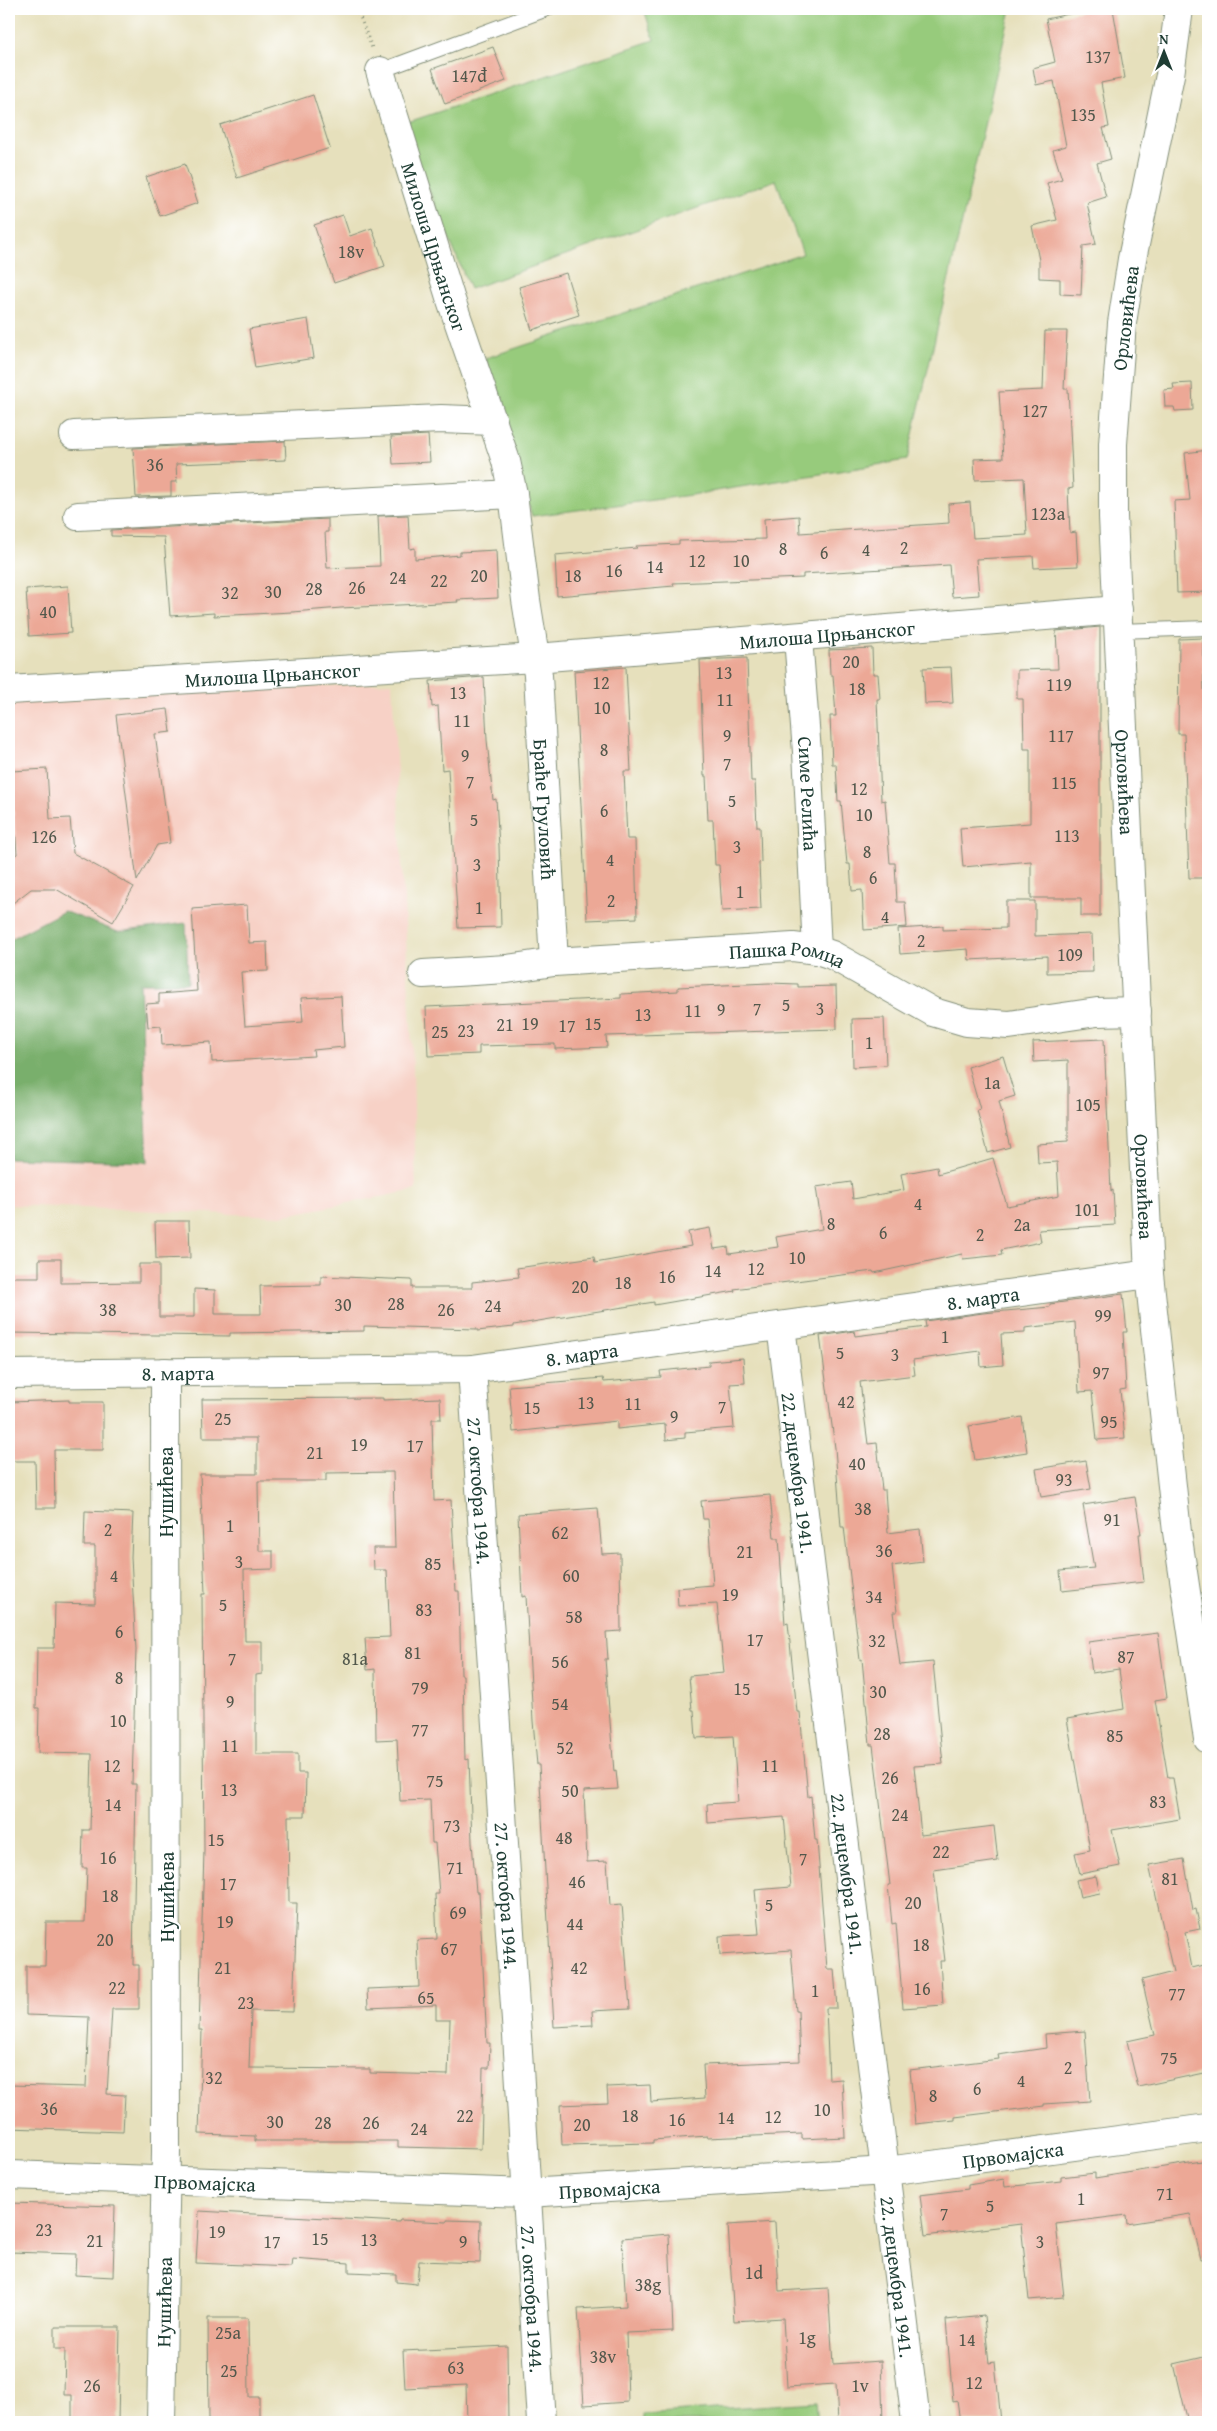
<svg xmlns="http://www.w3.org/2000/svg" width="1217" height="2431" font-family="'Gentium Book Plus',serif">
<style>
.built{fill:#f7d1c6}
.green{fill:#97cb7c;stroke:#5b8458}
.forest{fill:#79af6c;stroke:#4c7650}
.building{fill:#eca896;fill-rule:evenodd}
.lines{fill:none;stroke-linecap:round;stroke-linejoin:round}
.lane-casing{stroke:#828e78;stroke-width:16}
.street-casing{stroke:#828e78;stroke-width:30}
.secondary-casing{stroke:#828e78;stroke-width:30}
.path{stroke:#828e78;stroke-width:3;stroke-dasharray:1 4;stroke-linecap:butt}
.lane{stroke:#fff;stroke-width:14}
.street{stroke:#fff;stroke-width:28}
.secondary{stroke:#fff;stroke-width:28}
.labels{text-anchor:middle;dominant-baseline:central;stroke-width:4;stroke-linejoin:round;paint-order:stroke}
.number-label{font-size:18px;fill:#52584c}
.street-label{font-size:20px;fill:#1f3d34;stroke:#fff}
</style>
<rect width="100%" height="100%" fill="#fff"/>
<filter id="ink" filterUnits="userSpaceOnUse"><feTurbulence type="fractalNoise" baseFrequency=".02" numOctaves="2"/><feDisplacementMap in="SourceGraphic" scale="10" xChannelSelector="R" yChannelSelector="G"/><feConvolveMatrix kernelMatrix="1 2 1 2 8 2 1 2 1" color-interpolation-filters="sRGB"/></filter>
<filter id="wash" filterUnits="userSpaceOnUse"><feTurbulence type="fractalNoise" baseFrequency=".0096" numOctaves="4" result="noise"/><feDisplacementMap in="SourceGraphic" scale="20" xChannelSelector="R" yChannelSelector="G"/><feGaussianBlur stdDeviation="1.12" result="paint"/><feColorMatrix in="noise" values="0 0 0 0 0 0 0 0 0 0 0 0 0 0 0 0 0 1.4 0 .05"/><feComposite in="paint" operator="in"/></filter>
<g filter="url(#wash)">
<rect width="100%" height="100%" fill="#e6e0bc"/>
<path class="built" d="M392,683L413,1066L416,1190L281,1216L9,1205V701Z"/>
<path class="green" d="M644,9H1011L907,460L691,495L532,516L486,358L803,254L776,180L470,289L402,124L654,40Z
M816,2402L818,2422H643V2414Z"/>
<path class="forest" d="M64,911L118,932L186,923L188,983H140L148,1162L9,1158V940Z"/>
<g id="blocks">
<path class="building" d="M1091,9H1113L1125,78L1101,83L1109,127L1103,128L1111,159L1097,163L1106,197L1087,203L1096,244L1083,246L1081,295L1060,294V279L1039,278V260L1032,226L1057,220L1047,183L1062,179L1053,150L1066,146L1054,81L1036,85L1033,68L1055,62L1046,19Z
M493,47L506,81L445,104L432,69Z
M313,95L330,148L237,178L220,125Z
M185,164L198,203L160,216L146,177Z
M343,215L350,236L372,228L385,266L334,283L314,225Z
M566,273L579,315L532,330L519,287Z
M308,319L314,358L255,368L249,329Z
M1045,331H1067L1064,389H1068L1073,488L1068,489L1070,533L1076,532L1078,566L1034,568L1033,556L976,559L979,595L952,597L949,565L803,574V578L673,583L674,586L557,596L555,555L637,548L636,546L679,544V541L765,539L764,519L799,516L800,533L949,523L948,504L970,502L973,538L1027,535L1024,478L975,480L974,459L1003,458L999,392L1043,390Z
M1192,383L1193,410L1175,411L1174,407H1165L1164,390L1174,389L1173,384Z
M428,435L430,462L393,464L391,437Z
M285,441L286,460L176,464L177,482H171V496L136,497L133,448Z
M1208,450V592L1177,593L1174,501L1190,500L1185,453Z
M408,515L410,549L415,548V559L460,555V552L496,550L498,598L457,600L458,602L341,608L292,612L214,616V613L170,616L164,537L111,536V530L328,519V532H325L327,568L380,566L378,516Z
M68,586L71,633L29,636L26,589Z
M1100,627V916H1081V898H1031V861L963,867L960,828L1030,823V749H1024L1023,699H1017V670L1058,669L1056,631Z
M1203,638L1204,690H1208V878H1189L1184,734H1178L1179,639Z
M872,648L873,674H878L880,699H877L881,801L885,800L890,863H895L897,902H905L907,927L864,930L862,890L852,891L850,864H847L841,801H838L836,764H832L830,716H836L833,675H830L829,650Z
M747,658L751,781H755L757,827H760L761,862L759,863L761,909L722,911L719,865H715L713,820H708L706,776H704L700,660Z
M626,667L631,771H624L627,839H635L637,918L587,920L574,671Z
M951,667L953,703L925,704L923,668Z
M484,677L487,740L493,800L496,799L499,846L501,927L458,928L448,769L442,770L438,706L432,707L430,681Z
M168,709L171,732L155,734L170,843L157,845L137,881L116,715Z
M47,769L50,819L70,818L73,853L134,887L113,922L56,889H31L9,906V860L17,854L11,771Z
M1006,901H1035V936L1092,934L1093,972L1047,973V956L969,960L968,949L900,954L898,929L943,926V930L1006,928Z
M247,905L249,943L267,942L268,971L241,972L245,1026L303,1022L301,998L341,996L344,1047L313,1050L314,1056L212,1062L211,1042L162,1045L161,1026L148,1027L146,1004L159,1003V994L197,991L192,909Z
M769,983L798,984V987L836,986L837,1029L606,1036L607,1047L555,1049V1044L479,1046V1054L428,1056L426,1007L621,998V994L678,991V987Z
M884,1018L886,1065L853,1067L852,1019Z
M1104,1039L1111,1191L1113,1190L1115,1225L1039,1230L1041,1242L1001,1250L1002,1255L963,1259L962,1254L874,1273L873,1271L734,1289L735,1291L654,1305V1302L514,1325V1327L477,1331V1329L364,1326V1331L230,1333V1336L9,1333V1277H39V1259H61V1283L139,1282V1264H159V1317H194V1289L215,1290V1314H261L260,1286L321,1285V1276L412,1280V1288H472V1282L519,1277L517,1268L594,1257L595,1263L691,1246L688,1232L710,1228L714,1249L728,1247L729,1254L778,1247L776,1237L822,1229L816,1187L851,1182L853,1199L904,1190L901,1174L937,1167L938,1174L993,1158L1007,1206L1059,1196L1057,1162L1038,1163L1037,1144L1068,1142V1060L1034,1062L1033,1042Z
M1003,1056L1015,1096L999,1101L1010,1147L988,1153L977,1110L980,1109L968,1067Z
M155,1221H189L190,1258L156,1259Z
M1123,1294L1127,1332H1123L1126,1389L1120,1390L1125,1438L1097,1440L1092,1391L1079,1392L1075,1322L1025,1328V1333L1001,1334L1003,1365L981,1367L980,1351L913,1360L915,1375L860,1382L868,1444L877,1443L882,1490H885L888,1533L920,1529L923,1562L892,1566L897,1612H893L900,1665L933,1662L943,1764L914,1766L921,1835L994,1826L998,1861L934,1870L945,1961H940L943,2005L903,2008L896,1923L892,1924L888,1885H890L873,1745H870L862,1659L860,1660L844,1527H841L835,1448L820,1336L854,1331L855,1336L926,1327L925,1321L983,1313L1050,1307V1304Z
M743,1358L745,1383L730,1384L734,1428L685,1432V1438L666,1440L665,1424L617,1429V1421L513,1432L509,1386L603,1378L604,1382L661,1377L660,1371L709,1366V1361Z
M383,1398V1400L440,1398L441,1419H432L434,1501L451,1500L456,1591H459L461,1675H463L465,1760L469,1759L472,1842L476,1892H479L487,2043H490L489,2068H483L481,2149L398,2147V2141H255V2136L199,2134L202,2030H199L204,1850L202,1594H205L200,1474H257V1438H203L202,1399ZM393,1472L395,1548H373L374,1570H387L390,1637L365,1638L367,1670L375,1669L376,1740L397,1739L400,1801L430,1800L432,1843H435L439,1894H435L437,1939L417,1940L419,1987L367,1989L368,2008L436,2005V2020H450L448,2075L370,2073V2069L249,2068L251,2011L293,2012L297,1903H289L288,1816H305L306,1773H298V1754H256V1675L262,1674V1641H245L244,1570L273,1569V1551H259L258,1481H326V1473Z
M69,1400V1402H103V1450H54L55,1508H36L35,1461H9V1402Z
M1022,1417L1027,1452L975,1460L969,1426Z
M1086,1461L1091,1489L1041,1497L1036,1469Z
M770,1495L774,1538H779L785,1624L788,1623L797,1712H800L808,1797L811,1796L815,1840H817L827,1969H834L837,2008H826L829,2080L842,2079L845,2137L802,2139V2134L707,2138V2136L653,2140V2143L562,2145L560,2105L608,2103L607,2087L650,2085L651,2102L705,2098L703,2065L800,2061L798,2011H796L791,1950L720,1955L719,1936L759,1934L755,1890L791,1887L784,1817L708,1823L707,1804L738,1802L733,1736L696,1738L694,1710H692L689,1676L724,1673L717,1604L678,1606L677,1588L713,1585L708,1519H703L701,1501Z
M1135,1497L1141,1534H1139L1144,1582L1062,1591L1060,1571L1094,1568L1083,1505Z
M598,1508L602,1554L620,1553L621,1631L606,1632L608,1659H605L614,1772L616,1771L618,1789L584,1791L587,1862L607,1861L610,1905L622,1904L630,2009L592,2011L593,2025L554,2027L539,1765H537L533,1721L526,1596L522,1597L518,1514Z
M85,1511L133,1513L131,1557L136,1650L132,1784H136L133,1965H139V2009H112L107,2094L125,2095L123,2132L9,2128V2085L86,2087L89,2017L26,2015V1966H45L46,1922H85L87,1868H82L83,1830H90L92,1754L38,1753L39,1708H36L37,1648H54L55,1603L95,1604V1546H84Z
M1158,1633L1167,1698L1155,1700L1168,1778H1173L1180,1819L1112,1830L1120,1866L1080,1874L1075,1853L1090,1850L1067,1719L1124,1709L1119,1669L1092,1673L1088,1642Z
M1184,1859L1193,1910L1196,1909L1200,1929L1185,1932L1192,1968L1208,1964V2072L1138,2087L1127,2041L1155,2035L1142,1980L1173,1972L1149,1865Z
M1096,1876L1100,1893L1080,1897L1076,1880Z
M1085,2031L1090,2101L1044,2104V2106L955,2117V2120L915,2124L910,2070L999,2059L998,2055L1046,2048L1045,2034Z
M1208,2160V2258L1201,2259L1190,2214L1127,2224L1126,2215L1056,2224L1064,2297L1029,2300L1021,2224L925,2236L920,2195L968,2189V2185L1004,2179L1005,2187L1061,2181V2177L1095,2173V2178Z
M9,2203L115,2206L113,2277L75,2275L76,2254L9,2252Z
M199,2211L399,2222L400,2220L447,2222V2220L481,2221L480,2263L419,2261L417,2284L396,2282V2274L349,2272V2263L292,2259L291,2267L196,2263Z
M775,2222L779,2291L828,2288L833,2364L881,2361L883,2422H838L836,2384L787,2387L783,2318L734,2321L728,2225Z
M669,2234L673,2331L626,2333L628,2402L584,2405L578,2309L626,2306L622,2238Z
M984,2316L989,2363L995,2362L1001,2422H960L957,2401L953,2402L946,2320Z
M208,2318H248L249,2397H259V2422H209Z
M55,2327H120L118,2422H72V2395H64L65,2349H55Z
M507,2346L508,2422H467L466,2385L405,2388L403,2351Z
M1208,2356V2422H1188L1174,2364Z"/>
</g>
</g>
<g filter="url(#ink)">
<use href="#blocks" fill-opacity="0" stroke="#828e78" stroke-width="1"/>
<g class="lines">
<defs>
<path id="lane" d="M380,71L547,9
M1118,631L1208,628"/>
<g id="street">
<path id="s1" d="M380,71L450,297L506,461L513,494L526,600L538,675L554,962"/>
<path d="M74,435L441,419L493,421"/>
<path d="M78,516L513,494"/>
<path id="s2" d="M798,638L807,752L817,950"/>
<path id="s3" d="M9,690L536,658L1118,610"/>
<path id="s4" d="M423,974L507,969L554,962L793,947L817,950L832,955L933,1012L967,1022L1009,1025L1097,1012L1137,1011"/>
<path id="s5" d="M781,1326L916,2422"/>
<path id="s6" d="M472,1369L517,2036L541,2422"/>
<path id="s7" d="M9,1374L472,1369L1149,1274"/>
<path id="s8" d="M9,2175L527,2193L887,2171L1208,2128"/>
<path id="s9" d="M161,2422L166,2152L165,1372"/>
</g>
<g id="secondary">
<path id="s10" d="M1179,9L1170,75L1132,259L1122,323L1113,444V517L1149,1274L1177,1532L1208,1739"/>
</g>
</defs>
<use href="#lane" class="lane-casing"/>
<use href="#street" class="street-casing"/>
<use href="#secondary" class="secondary-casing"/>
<path class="path" d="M357,9L372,48"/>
<use href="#lane" class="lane"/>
<use href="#street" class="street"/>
<use href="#secondary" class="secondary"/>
</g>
</g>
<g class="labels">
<g class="number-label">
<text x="1098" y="56">137</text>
<text x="469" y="75">147đ</text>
<text x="1083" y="114">135</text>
<text x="351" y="251">18v</text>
<text x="1035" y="410">127</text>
<text x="155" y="464">36</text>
<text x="1048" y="513">123a</text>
<text x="904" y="547">2</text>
<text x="783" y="548">8</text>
<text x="866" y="549">4</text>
<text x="824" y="552">6</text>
<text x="697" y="560">12</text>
<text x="741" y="560">10</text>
<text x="655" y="566">14</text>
<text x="614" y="570">16</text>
<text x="479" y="575">20</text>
<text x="573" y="575">18</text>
<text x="398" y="577">24</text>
<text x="439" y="580">22</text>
<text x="357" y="587">26</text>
<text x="314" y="588">28</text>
<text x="273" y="591">30</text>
<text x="230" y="592">32</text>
<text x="48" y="611">40</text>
<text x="851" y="661">20</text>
<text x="724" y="672">13</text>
<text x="601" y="682">12</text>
<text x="1059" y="684">119</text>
<text x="857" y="688">18</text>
<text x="458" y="692">13</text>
<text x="725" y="699">11</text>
<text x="602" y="707">10</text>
<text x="462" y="720">11</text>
<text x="727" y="735">9</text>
<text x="1061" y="735">117</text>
<text x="604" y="749">8</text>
<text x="465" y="755">9</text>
<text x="727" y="763">7</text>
<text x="470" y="781">7</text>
<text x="1064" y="782">115</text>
<text x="859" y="788">12</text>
<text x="732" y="800">5</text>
<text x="604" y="810">6</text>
<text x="864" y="814">10</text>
<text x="474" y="819">5</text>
<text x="1067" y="835">113</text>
<text x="44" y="836">126</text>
<text x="737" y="846">3</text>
<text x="867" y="851">8</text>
<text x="610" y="859">4</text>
<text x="477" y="864">3</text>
<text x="873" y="877">6</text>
<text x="740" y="891">1</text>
<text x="611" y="900">2</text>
<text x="479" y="907">1</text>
<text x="885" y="916">4</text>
<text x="921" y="940">2</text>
<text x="1070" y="954">109</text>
<text x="786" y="1004">5</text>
<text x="757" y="1008">7</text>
<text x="820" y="1008">3</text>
<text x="721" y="1009">9</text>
<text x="693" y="1010">11</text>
<text x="643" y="1014">13</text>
<text x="530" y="1023">19</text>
<text x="593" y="1023">15</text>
<text x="505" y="1024">21</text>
<text x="567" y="1025">17</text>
<text x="466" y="1030">23</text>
<text x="440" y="1031">25</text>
<text x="869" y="1042">1</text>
<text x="992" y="1082">1a</text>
<text x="1088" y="1104">105</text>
<text x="918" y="1203">4</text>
<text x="1087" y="1209">101</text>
<text x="831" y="1223">8</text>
<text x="1022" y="1224">2a</text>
<text x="883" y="1232">6</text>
<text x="980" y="1234">2</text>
<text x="797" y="1257">10</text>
<text x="756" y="1268">12</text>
<text x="713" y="1270">14</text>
<text x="667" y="1276">16</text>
<text x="623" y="1282">18</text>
<text x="580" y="1286">20</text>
<text x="396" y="1303">28</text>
<text x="343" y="1304">30</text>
<text x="493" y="1305">24</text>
<text x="108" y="1309">38</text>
<text x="446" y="1309">26</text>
<text x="1103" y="1315">99</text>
<text x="945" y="1336">1</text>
<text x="840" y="1352">5</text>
<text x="895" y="1354">3</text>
<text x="1101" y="1372">97</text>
<text x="846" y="1401">42</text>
<text x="586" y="1402">13</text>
<text x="633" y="1403">11</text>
<text x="722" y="1406">7</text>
<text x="532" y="1407">15</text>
<text x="674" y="1416">9</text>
<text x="223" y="1418">25</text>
<text x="1109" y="1421">95</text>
<text x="359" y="1444">19</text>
<text x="415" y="1445">17</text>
<text x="315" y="1452">21</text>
<text x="857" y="1463">40</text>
<text x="1064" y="1479">93</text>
<text x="863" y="1508">38</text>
<text x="1112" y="1519">91</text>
<text x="230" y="1525">1</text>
<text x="108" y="1529">2</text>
<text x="560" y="1532">62</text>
<text x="884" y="1550">36</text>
<text x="745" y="1551">21</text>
<text x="239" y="1561">3</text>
<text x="433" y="1563">85</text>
<text x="114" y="1575">4</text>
<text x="571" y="1575">60</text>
<text x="730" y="1594">19</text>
<text x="874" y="1596">34</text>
<text x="223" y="1604">5</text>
<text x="424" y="1609">83</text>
<text x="574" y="1616">58</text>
<text x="119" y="1631">6</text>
<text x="755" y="1639">17</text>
<text x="877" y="1640">32</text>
<text x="413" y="1652">81</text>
<text x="1126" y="1656">87</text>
<text x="232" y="1658">7</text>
<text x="355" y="1658">81a</text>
<text x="560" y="1661">56</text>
<text x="119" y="1677">8</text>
<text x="420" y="1687">79</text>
<text x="742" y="1688">15</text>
<text x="878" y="1691">30</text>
<text x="230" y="1701">9</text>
<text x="560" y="1703">54</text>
<text x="118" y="1720">10</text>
<text x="420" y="1729">77</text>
<text x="882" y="1733">28</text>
<text x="1115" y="1735">85</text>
<text x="230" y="1745">11</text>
<text x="565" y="1747">52</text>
<text x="112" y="1765">12</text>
<text x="770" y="1765">11</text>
<text x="890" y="1777">26</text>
<text x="435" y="1780">75</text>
<text x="229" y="1789">13</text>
<text x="570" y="1790">50</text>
<text x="1158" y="1801">83</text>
<text x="113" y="1804">14</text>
<text x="900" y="1814">24</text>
<text x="452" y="1825">73</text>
<text x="564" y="1837">48</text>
<text x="216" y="1839">15</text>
<text x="941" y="1851">22</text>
<text x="108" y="1857">16</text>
<text x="803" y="1858">7</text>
<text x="455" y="1867">71</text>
<text x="1170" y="1878">81</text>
<text x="577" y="1881">46</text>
<text x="228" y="1883">17</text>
<text x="110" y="1895">18</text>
<text x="913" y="1902">20</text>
<text x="769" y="1904">5</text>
<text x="458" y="1912">69</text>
<text x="225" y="1921">19</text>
<text x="575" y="1923">44</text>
<text x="105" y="1939">20</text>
<text x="921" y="1944">18</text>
<text x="449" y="1948">67</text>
<text x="223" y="1967">21</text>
<text x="579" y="1967">42</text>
<text x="117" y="1987">22</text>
<text x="922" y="1988">16</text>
<text x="815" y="1990">1</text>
<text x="1177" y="1993">77</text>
<text x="426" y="1997">65</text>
<text x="246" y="2002">23</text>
<text x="1169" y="2057">75</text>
<text x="1068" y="2067">2</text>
<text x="214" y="2077">32</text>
<text x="1021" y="2080">4</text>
<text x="977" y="2088">6</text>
<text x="933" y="2095">8</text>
<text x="49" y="2108">36</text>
<text x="822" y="2109">10</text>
<text x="465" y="2115">22</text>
<text x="630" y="2115">18</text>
<text x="773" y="2116">12</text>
<text x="726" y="2117">14</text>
<text x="677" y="2119">16</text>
<text x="275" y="2121">30</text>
<text x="323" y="2122">28</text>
<text x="371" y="2122">26</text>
<text x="582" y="2124">20</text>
<text x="419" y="2128">24</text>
<text x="1165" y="2193">71</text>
<text x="1081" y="2198">1</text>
<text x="990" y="2205">5</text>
<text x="944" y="2213">7</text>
<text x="44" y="2229">23</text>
<text x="217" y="2231">19</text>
<text x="320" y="2238">15</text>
<text x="369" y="2239">13</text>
<text x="95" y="2240">21</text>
<text x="272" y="2241">17</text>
<text x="463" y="2241">9</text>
<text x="1040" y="2241">3</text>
<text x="754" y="2272">1d</text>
<text x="648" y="2284">38g</text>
<text x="228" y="2332">25a</text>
<text x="807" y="2337">1g</text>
<text x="967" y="2339">14</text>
<text x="603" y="2356">38v</text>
<text x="456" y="2367">63</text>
<text x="229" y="2370">25</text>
<text x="974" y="2382">12</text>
<text x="92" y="2385">26</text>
<text x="860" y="2385">1v</text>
</g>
<g class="street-label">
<text stroke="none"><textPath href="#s1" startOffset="184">Милоша Црњанског</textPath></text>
<text transform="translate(1125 318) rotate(-83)">Орловићева</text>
<text stroke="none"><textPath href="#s3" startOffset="820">Милоша Црњанског</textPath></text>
<text stroke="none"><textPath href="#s3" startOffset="264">Милоша Црњанског</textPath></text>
<text stroke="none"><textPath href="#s10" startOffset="779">Орловићева</textPath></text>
<text stroke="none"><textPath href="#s2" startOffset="156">Симе Релића</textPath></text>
<text stroke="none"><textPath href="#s1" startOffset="761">Браће Груловић</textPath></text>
<text stroke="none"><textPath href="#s4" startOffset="366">Пашка Ромца</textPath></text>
<text stroke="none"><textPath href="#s10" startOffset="1184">Орловићева</textPath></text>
<text stroke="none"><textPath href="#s7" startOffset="979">8. марта</textPath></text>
<text stroke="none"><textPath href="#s7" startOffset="574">8. марта</textPath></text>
<text stroke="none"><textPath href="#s7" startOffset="169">8. марта</textPath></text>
<text stroke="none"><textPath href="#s5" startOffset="148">22. децембра 1941.</textPath></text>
<text stroke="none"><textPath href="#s6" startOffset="122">27. октобра 1944.</textPath></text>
<text transform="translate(165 1492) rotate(-90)">Нушићева</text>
<text stroke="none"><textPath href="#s5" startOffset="552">22. децембра 1941.</textPath></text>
<text stroke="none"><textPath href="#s6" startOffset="528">27. октобра 1944.</textPath></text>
<text transform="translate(166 1897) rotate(-90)">Нушићева</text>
<text stroke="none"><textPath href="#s8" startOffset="1006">Првомајска</textPath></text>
<text stroke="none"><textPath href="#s8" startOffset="196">Првомајска</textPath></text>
<text stroke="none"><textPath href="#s8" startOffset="601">Првомајска</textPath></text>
<text stroke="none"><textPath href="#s5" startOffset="958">22. децембра 1941.</textPath></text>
<text stroke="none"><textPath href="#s6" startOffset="932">27. октобра 1944.</textPath></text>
<text stroke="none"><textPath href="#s9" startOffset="120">Нушићева</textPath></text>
</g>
</g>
<rect width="1217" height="2431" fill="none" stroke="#fff" stroke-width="30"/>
<g transform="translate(1164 52)" stroke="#ffffff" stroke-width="4" paint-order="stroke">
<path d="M0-4L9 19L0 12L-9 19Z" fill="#1f3d34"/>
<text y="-8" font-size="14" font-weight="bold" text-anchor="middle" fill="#1f3d34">N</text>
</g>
</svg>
